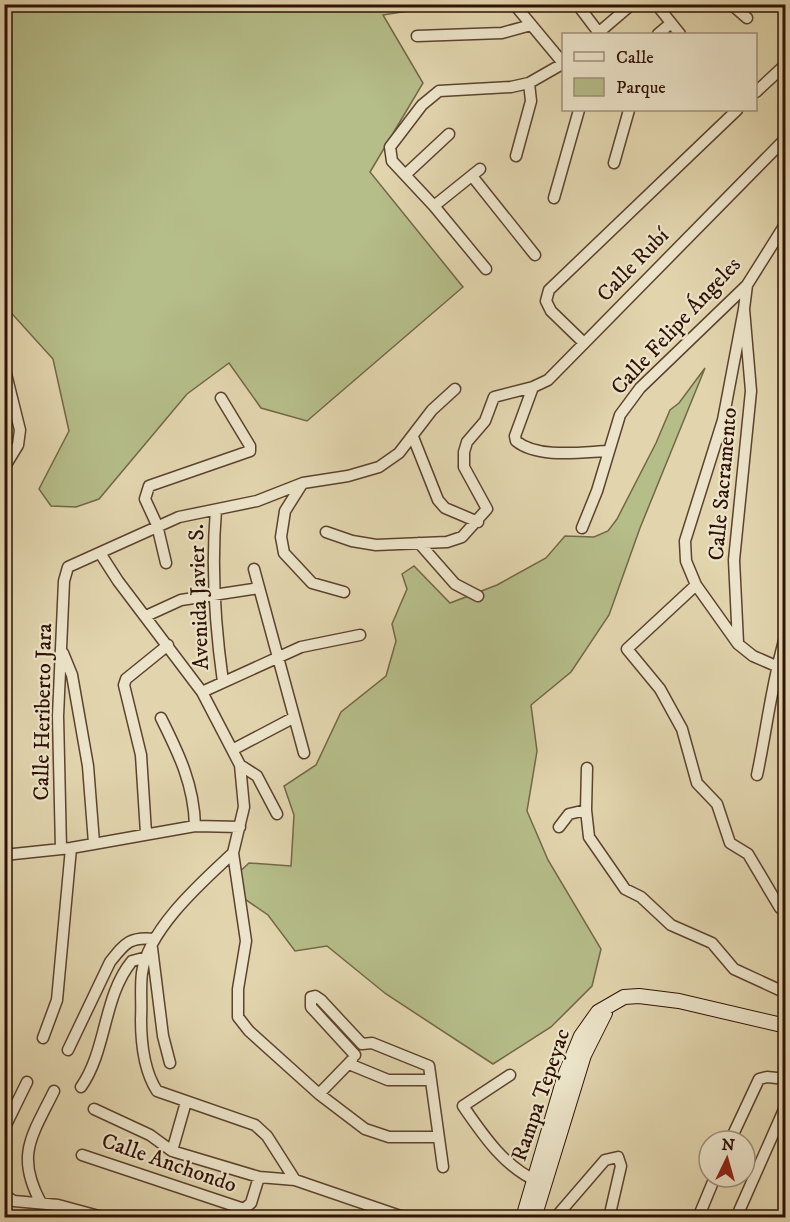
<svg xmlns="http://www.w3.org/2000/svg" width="790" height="1222" font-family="'IM FELL DW Pica',serif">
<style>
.green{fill:#b5bd89;stroke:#726746;stroke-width:1.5}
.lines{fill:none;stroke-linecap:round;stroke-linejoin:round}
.minor-casing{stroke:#5c422e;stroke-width:13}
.secondary-casing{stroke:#2f1104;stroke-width:16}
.minor{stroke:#ece4ca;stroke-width:10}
.secondary{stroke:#ece4ca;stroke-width:14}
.labels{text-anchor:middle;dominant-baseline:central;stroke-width:4.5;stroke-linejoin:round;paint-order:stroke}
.street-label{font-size:22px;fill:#2f1104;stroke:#ece4ca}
</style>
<rect width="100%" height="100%" fill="#e2d5ae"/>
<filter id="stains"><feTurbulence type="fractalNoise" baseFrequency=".00333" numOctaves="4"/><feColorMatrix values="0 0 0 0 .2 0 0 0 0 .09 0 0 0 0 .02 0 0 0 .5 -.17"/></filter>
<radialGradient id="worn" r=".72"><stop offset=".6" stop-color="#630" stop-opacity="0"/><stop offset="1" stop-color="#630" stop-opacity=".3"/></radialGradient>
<path class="green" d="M5,5H446L383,15L423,83L370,172L463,287L307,421L261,408L229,363L187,394L99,499L76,507L51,506L39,489L69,431L53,359L5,306Z
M705,368L640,528L609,615L571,672L531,705L537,751L527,811L548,860L601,949L592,986L551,1027L493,1064L386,994L327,946L295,951L268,915L239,895L237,874L249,863L291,866L294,815L284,786L316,765L341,712L386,676L396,641L392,624L407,589L402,574L414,566L450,603L497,585L546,558L565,536L594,537L608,531L617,519L656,443L670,410L679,403Z"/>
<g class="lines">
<defs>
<path id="minor" d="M514,4L563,63
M577,4L599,33
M656,4L680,34
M731,4L747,18
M597,34L632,4
M658,34L670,24
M417,36L502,33L531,25
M756,92L786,64
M516,156L531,101L529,83
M614,163L629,110
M405,175L449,134
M472,176L535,255
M554,198L579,110
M434,206L480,169
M486,269L434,206L392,161L390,147L422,105L439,91L511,87L529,83L564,63
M744,309L723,420L685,541L686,561L696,585L738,644L753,656L776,666
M584,343L551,311L546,301L549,290L737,110
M4,366L20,430L18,445L4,468
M533,387L515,436L516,441C538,459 582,452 609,451
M413,437L438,500L445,508L478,522
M302,484L285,511L281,537L284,553L312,583L344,592
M216,510C211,568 215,625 223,682
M582,528L597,491L620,415L640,388L747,285L786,223
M326,532L352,541L376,545L447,542L462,537L487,509L464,467V452L467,442L485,421L494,397L533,387L548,380L786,138
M419,543L455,584L478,596
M100,553L118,581L202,692L240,765L244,807L233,853L246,941L238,989V1017L249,1031L319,1094L365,1129L389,1137H437
M166,563L157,525L145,499L149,486L250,451V446L221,398
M254,569L304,753
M696,585L627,649L660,689L682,729L697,783L717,804L730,843L748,854L780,908
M146,616L181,600L259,588
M738,643L734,560L751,391L744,309L747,285
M63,653L72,675L88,766L94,843
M202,692L301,647L360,635
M161,718C179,754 194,785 195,826
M234,749L293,718
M240,765L257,776L277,814
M587,768L586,810L589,837L625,889L641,897L671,925L712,943L734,969L786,993
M757,775C767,728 772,680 786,634
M559,827L569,814L586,810
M146,833L141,755L124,685L126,679L168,645
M61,849L58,716L64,581L68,567L179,517L257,501L303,483L348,476L379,467L399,453L432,410L455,389
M233,853C202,882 148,929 142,973C140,988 142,1004 141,1019C141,1042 144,1071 157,1091L255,1125L267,1136L295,1180
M4,855L71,848L195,826L240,827
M152,948L163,1036L170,1063
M43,1038L57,1000L71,848
M362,1044L372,1043L429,1066L443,1167
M68,1050L110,962C125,943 130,936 155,939
M355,1055L311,1007V997L315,996L321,1000L362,1044
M349,1064L388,1080H431
M510,1075L463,1106C483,1135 505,1168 539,1182
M81,1087C107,1050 103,996 132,961L147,957
M319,1094L352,1060
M94,1109L150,1135L172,1151L259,1177L295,1180L406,1218
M4,1129L27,1082
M730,1141L759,1079L767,1077L786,1079
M172,1151L186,1102
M82,1155L244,1209L251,1203L259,1177
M4,1195L14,1201L58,1205L106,1218
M41,1203C15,1155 32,1136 54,1091
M555,1218L605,1160L618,1157L621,1166L609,1218
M698,1218L715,1177
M736,1218L786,1105"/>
<path id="secondary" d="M523,1218L565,1075L581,1036L598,1012L624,997L639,996L679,1001L786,1026
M534,1218L584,1055L605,1013"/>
</defs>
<use href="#minor" class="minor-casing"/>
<use href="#secondary" class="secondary-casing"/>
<use href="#minor" class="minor"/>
<use href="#secondary" class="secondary"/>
</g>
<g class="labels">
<g class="street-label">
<text transform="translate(633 265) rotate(-46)">Calle Rubí</text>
<text transform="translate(676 326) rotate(-47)">Calle Felipe Ángeles</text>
<text transform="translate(723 484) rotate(-85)">Calle Sacramento</text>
<text transform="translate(199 597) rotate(-92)">Avenida Javier S.</text>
<text transform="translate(43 712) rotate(-89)">Calle Heriberto Jara</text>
<text transform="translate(541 1095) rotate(-71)">Rampa Tepeyac</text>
<text transform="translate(169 1163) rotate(19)">Calle Anchondo</text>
</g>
</g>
<rect width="790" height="1222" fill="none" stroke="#e2d5ae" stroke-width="24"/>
<rect x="6" y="6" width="778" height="1210" fill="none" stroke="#2f1104" stroke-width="3"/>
<rect x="12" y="12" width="766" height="1198" fill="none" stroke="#2f1104" stroke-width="1.5"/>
<rect x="562" y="33" width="195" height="78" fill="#ece4ca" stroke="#a0907b" stroke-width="1.5"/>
<rect x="574" y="52" width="30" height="9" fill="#ece4ca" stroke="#a0907b" stroke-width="1.5"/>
<text x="616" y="63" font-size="18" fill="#2f1104">Calle</text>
<rect x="574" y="78" width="30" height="18" fill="#b5bd89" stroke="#a0907b" stroke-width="1.5"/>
<text x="616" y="93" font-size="18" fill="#2f1104">Parque</text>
<g transform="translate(727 1159) rotate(5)"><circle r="28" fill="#ece4ca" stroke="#a0907b" stroke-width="1.5"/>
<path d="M0-4.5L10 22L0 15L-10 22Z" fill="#8f2418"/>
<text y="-9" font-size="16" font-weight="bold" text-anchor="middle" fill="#2f1104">N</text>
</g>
<rect width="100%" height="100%" filter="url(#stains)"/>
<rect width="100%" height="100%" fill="url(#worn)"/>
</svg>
